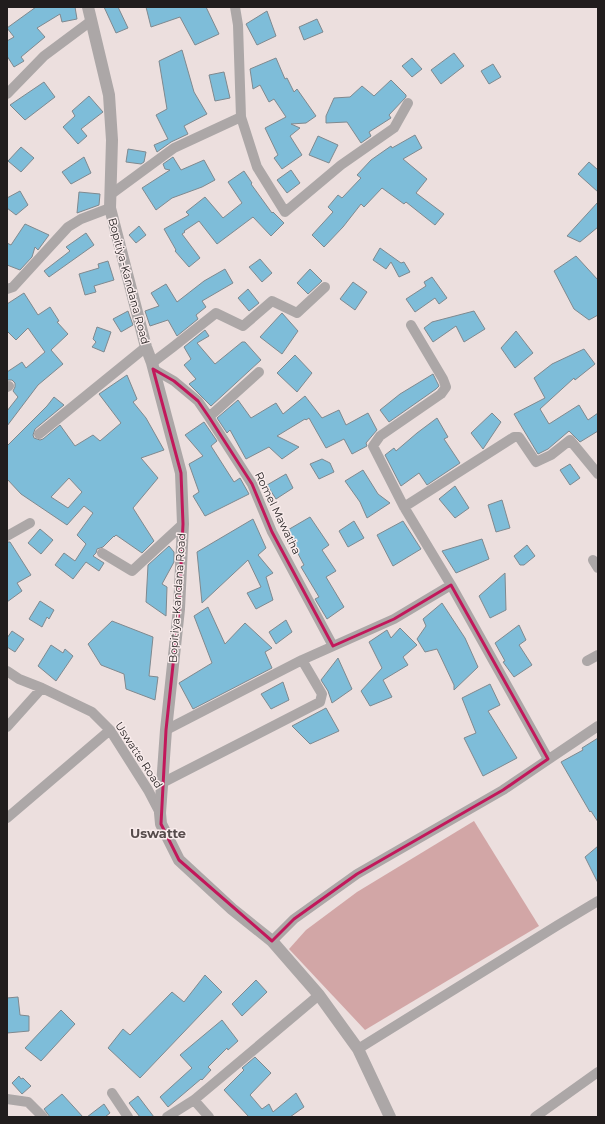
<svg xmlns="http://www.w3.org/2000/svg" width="605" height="1124" font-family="Montserrat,sans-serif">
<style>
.green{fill:#d2a6a6}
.building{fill:#7ebdd9;stroke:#7f898f;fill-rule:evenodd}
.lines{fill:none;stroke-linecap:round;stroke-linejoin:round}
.minor{stroke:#aca7a7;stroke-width:10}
.tertiary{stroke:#aca7a7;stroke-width:12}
.marked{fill:none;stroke:#c2185b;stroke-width:3;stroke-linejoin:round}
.labels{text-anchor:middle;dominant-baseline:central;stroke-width:3;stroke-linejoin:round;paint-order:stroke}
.street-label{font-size:11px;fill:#211d1d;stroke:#f9ecec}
.quarter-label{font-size:13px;font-weight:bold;fill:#574c4c;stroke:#f9ecec}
</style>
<rect width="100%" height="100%" fill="#ecdfde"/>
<path class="green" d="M474,821L539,926L365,1030L289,949L306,930L357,892Z"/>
<path class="building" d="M36,7H75L77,19L62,22L60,14L37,28L45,37L21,57L24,61L14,67L7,56V41L14,37L7,28Z
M104,7H118L128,28L116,33Z
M146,7H206L219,34L195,45L180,17L151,27Z
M267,11L276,36L257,45L246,24Z
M317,19L323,32L304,40L299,27Z
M182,50L194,92L207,114L184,126L188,134L171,142L157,152L154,145L168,139L156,115L167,109L159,61Z
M454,53L464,66L441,84L431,70Z
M276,58L285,79L287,78L294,92L297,89L316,116L306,123L291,124L300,128L290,136L302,155L282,169L274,158L278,155L265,128L286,117L274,99L269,102L260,85L253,89L250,69Z
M412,58L422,69L412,77L402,66Z
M493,64L501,77L489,84L481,71Z
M224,72L230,98L215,101L209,75Z
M391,80L406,95V97L389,115L391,118L369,132L371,136L361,143L347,122L326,123V116L334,98L350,97L362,86L374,96Z
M44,82L55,97L25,120L10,105Z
M89,96L103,112L81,129L87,136L78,144L63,127L75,116L72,111Z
M415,135L422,148L403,159L427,179L416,193L444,214L435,225L406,202L404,204L382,188L364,207L361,204L343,227L324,247L312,235L333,212L328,207L338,195L342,198L361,178L357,175L371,160L391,146L392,148Z
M318,136L338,145L329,163L309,155Z
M21,147L34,158L21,172L8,161Z
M128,149L146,152L144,162L141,164L126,162Z
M84,157L91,173L71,184L62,172Z
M173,157L181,170L204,160L215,180L202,187L172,198L156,210L142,188L170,170L165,169L163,164Z
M589,162L598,170V192L578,174Z
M291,170L300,183L287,193L277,180Z
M244,171L252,183L251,184L272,213L273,212L284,223L271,236L253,217L217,244L199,221L184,231L185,232L182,234L200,258L189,267L175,251L176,250L164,229L189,215L186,212L205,197L223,218L242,203L228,182Z
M20,191L28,205L16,215L7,208V198Z
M79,192L100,194L99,205L77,213Z
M598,202V227L580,242L567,236Z
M25,224L49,235L38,250L35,247L32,257L20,270L7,265V243L11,245Z
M139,226L146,235L136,243L129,235Z
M86,233L94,245L49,277L44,271L70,251L66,247Z
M380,248L401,263L404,262L410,272L399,277L391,262L386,269L373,260Z
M576,256L598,280V315L589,320L574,309L554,271Z
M260,259L272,273L262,282L249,267Z
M108,261L114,280L94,286L96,292L85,295L79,274L99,268L98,264Z
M225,269L233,283L202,301L206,307L196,315L198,319L177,336L168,320L150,326L145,311L159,306L151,293L166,284L177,302L204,281Z
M310,269L322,281L308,294L297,283Z
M432,277L447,298L439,304L435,298L415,312L406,299L426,286L424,282Z
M353,282L367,292L355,310L340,299Z
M248,289L259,303L249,311L238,298Z
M24,293L38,315L50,307L59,321L57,322L68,334L51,350L63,364L38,385L7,426V411L18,397L13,391L15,387V383L12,380H7V372L22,362L26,368L45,352L28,328L16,340L7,331V304Z
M128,311L133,325L121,332L113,319Z
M474,311L485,329L464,342L456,326L433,342L424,328L432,322Z
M282,313L298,331L282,354L260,337Z
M97,327L111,332L104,352L92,347L96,342L93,339Z
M205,330L209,336L197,343L215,364L242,342H245L261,360L211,406L189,384L196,379L184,365L191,359L184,347Z
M516,331L533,353L515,368L501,348Z
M584,349L595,364L575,380L574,378L540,409L549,424L579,405L588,420L598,413V431L580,442L569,431L548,449L538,454L514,414L545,398L534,378L552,364Z
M295,355L312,373L297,392L277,373Z
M433,374L439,386L436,389L389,422L380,410L400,394Z
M127,375L137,399L133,402L146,418L164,450L141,458L158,478L133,508L154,541L142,553L116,535L114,537V536L103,547L97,549L96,553L93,556L104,563L99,571L86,562L73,579L55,565L64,553L75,561L86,544L77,535L93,513L84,506L67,525L21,494L7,479V446L47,406L54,397L64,405L35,429L33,435L34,438L40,440L43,439L60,425L75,446L93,435L100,441L121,423L99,394ZM69,478L82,492L68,508L51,497Z
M305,396L322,418L339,410L346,425L368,413L377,430L366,443L367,446L352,454L344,439L326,448L309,418L306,420L305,419L277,436L299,447L282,459L269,447L246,459L230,430L227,433L217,418L238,400L251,418L276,403L283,414Z
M492,413L501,422L483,449L471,433Z
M437,418L448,437L444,439L460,463L427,485L419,473L401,486L385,455L394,448L396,451L417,433Z
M204,422L217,441L211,446L234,482L240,478L249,494L205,516L193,496L199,492L189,464L203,456L185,435Z
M322,459L330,463L334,472L319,479L310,464Z
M570,464L580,478L570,485L560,470Z
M363,470L378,494L390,503L367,518L360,502L345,481Z
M286,474L293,488L276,499L267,485Z
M455,486L469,508L455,518L439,499Z
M502,500L510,528L496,532L488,505Z
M310,517L329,545L322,550L336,571L326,577L344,607L327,619L315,599L319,597L301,567L304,565L286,531Z
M253,519L266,548L258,555L273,573L266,577L273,600L256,609L247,593L261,587L248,560L202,603L197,552Z
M354,521L364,538L348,547L339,531Z
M403,521L421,549L393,566L377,535Z
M40,529L53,540L41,554L28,543Z
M482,539L489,559L456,573L442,551Z
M7,542H10L31,575L17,583L22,591L7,602Z
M527,545L535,556L524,565H520L514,556Z
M169,546L174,552V562L162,584L167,587L166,616L146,602L148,565Z
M505,573L506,610L490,618L479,596Z
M40,601L54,610L49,619L47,617L42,627L29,619Z
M442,603L465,638L478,667L454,690V685L437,649L425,652L417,639L426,626L423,619Z
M208,607L225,644L245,623L272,648L265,652L272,668L193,709L179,683L212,663L194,616Z
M286,620L292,632L276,644L269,632Z
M112,621L153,637L149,676L158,677L155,700L126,689L124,674L101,665L88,644Z
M519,625L526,640L519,645L532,665L514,677L503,662L505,661L495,643Z
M400,628L417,645L403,657L408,665L383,680L392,697L370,706L361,691L382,668L369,642L387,630L391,638Z
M12,631L24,639L15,652L7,647V638Z
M51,645L63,653L65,649L73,656L56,681L38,666Z
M338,658L352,689L332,703L328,691L321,680Z
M283,682L289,700L271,709L261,694Z
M490,684L500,705L488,711L517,758L483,776L464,738L476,733L462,698Z
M326,708L339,731L310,744L292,726Z
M598,738V822L591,811L590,812L561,762L583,750L582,748Z
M598,846V883L585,857Z
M205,975L222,992L140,1078L108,1048L123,1029L130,1035L172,992L184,1002Z
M256,980L267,992L242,1016L232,1004Z
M18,997L20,1015L29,1016V1031L7,1033V998Z
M61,1010L75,1024L41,1061L25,1048Z
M222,1020L238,1041L228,1050L227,1048L208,1067L211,1070L202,1080L201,1079L168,1107L160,1097L192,1068L180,1055Z
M255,1057L271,1073L250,1095L262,1109L269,1104L273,1112L296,1093L304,1107L290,1117H249L224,1090L244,1070L242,1068Z
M19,1076L21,1079L23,1078L31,1086L22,1094L12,1083Z
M62,1094L83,1117H50L44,1109Z
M138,1096L154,1117H140L129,1103Z
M104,1104L110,1113L105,1117H87Z"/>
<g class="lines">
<path class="minor" d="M235,7L238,25L241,117L257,167L285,212L341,165L394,128L408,103
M7,94L44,56L91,21
M110,195L174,148L241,117
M7,289L13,287L68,227L81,219L110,208
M411,325L443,379L446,387L441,394L380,436L373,446L404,507L451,585L548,759
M152,363L173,347L216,313L243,326L272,301L297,313L325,287
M153,369L174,381L198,401L209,417L252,484L272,532L333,646
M7,387L9,386
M209,417L259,372
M39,434L146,347
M404,507L514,437H519L536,462L551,455L570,440L598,474
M7,536L30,523
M102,553L132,571L183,524
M593,560L598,568
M587,661L598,655
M7,671L19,679L42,688L92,712L110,730L148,790L160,813
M7,727L42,688
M166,730L302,660L394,619L451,585
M162,783L320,702L322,694L302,660
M7,818L110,730
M272,941L294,919L357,874L503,790L598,726
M358,1049L558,925L598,901
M112,1093L128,1117
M7,1099L28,1102L43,1117
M194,1100L209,1117
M167,1117L194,1100L319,995
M535,1117L598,1072"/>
<path class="tertiary" d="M88,7L109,95L112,140L110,208L146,347L152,363L181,473L183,524L179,609L166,730L160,813L161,824L179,860L232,909L272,941L319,995L358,1049L390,1117"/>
</g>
<path class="marked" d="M153,369L174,381L198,401L209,417L252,484L272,532L333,646L394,619L451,585L548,759L503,790L357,874L294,919L272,941L179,860L161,824L166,730L179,609L183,524L181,473Z"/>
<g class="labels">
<g class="street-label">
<text transform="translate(129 281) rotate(75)">Bopitiya-Kandana Road</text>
<text transform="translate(278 513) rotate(64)">Romel Mawatha</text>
<text transform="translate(177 598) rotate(-86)">Bopitiya-Kandana Road</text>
<text transform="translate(139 755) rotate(57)">Uswatte Road</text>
</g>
<g class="quarter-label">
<text x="158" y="833">Uswatte</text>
</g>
</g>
<rect width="605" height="1124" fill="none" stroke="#211d1d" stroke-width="16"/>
</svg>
